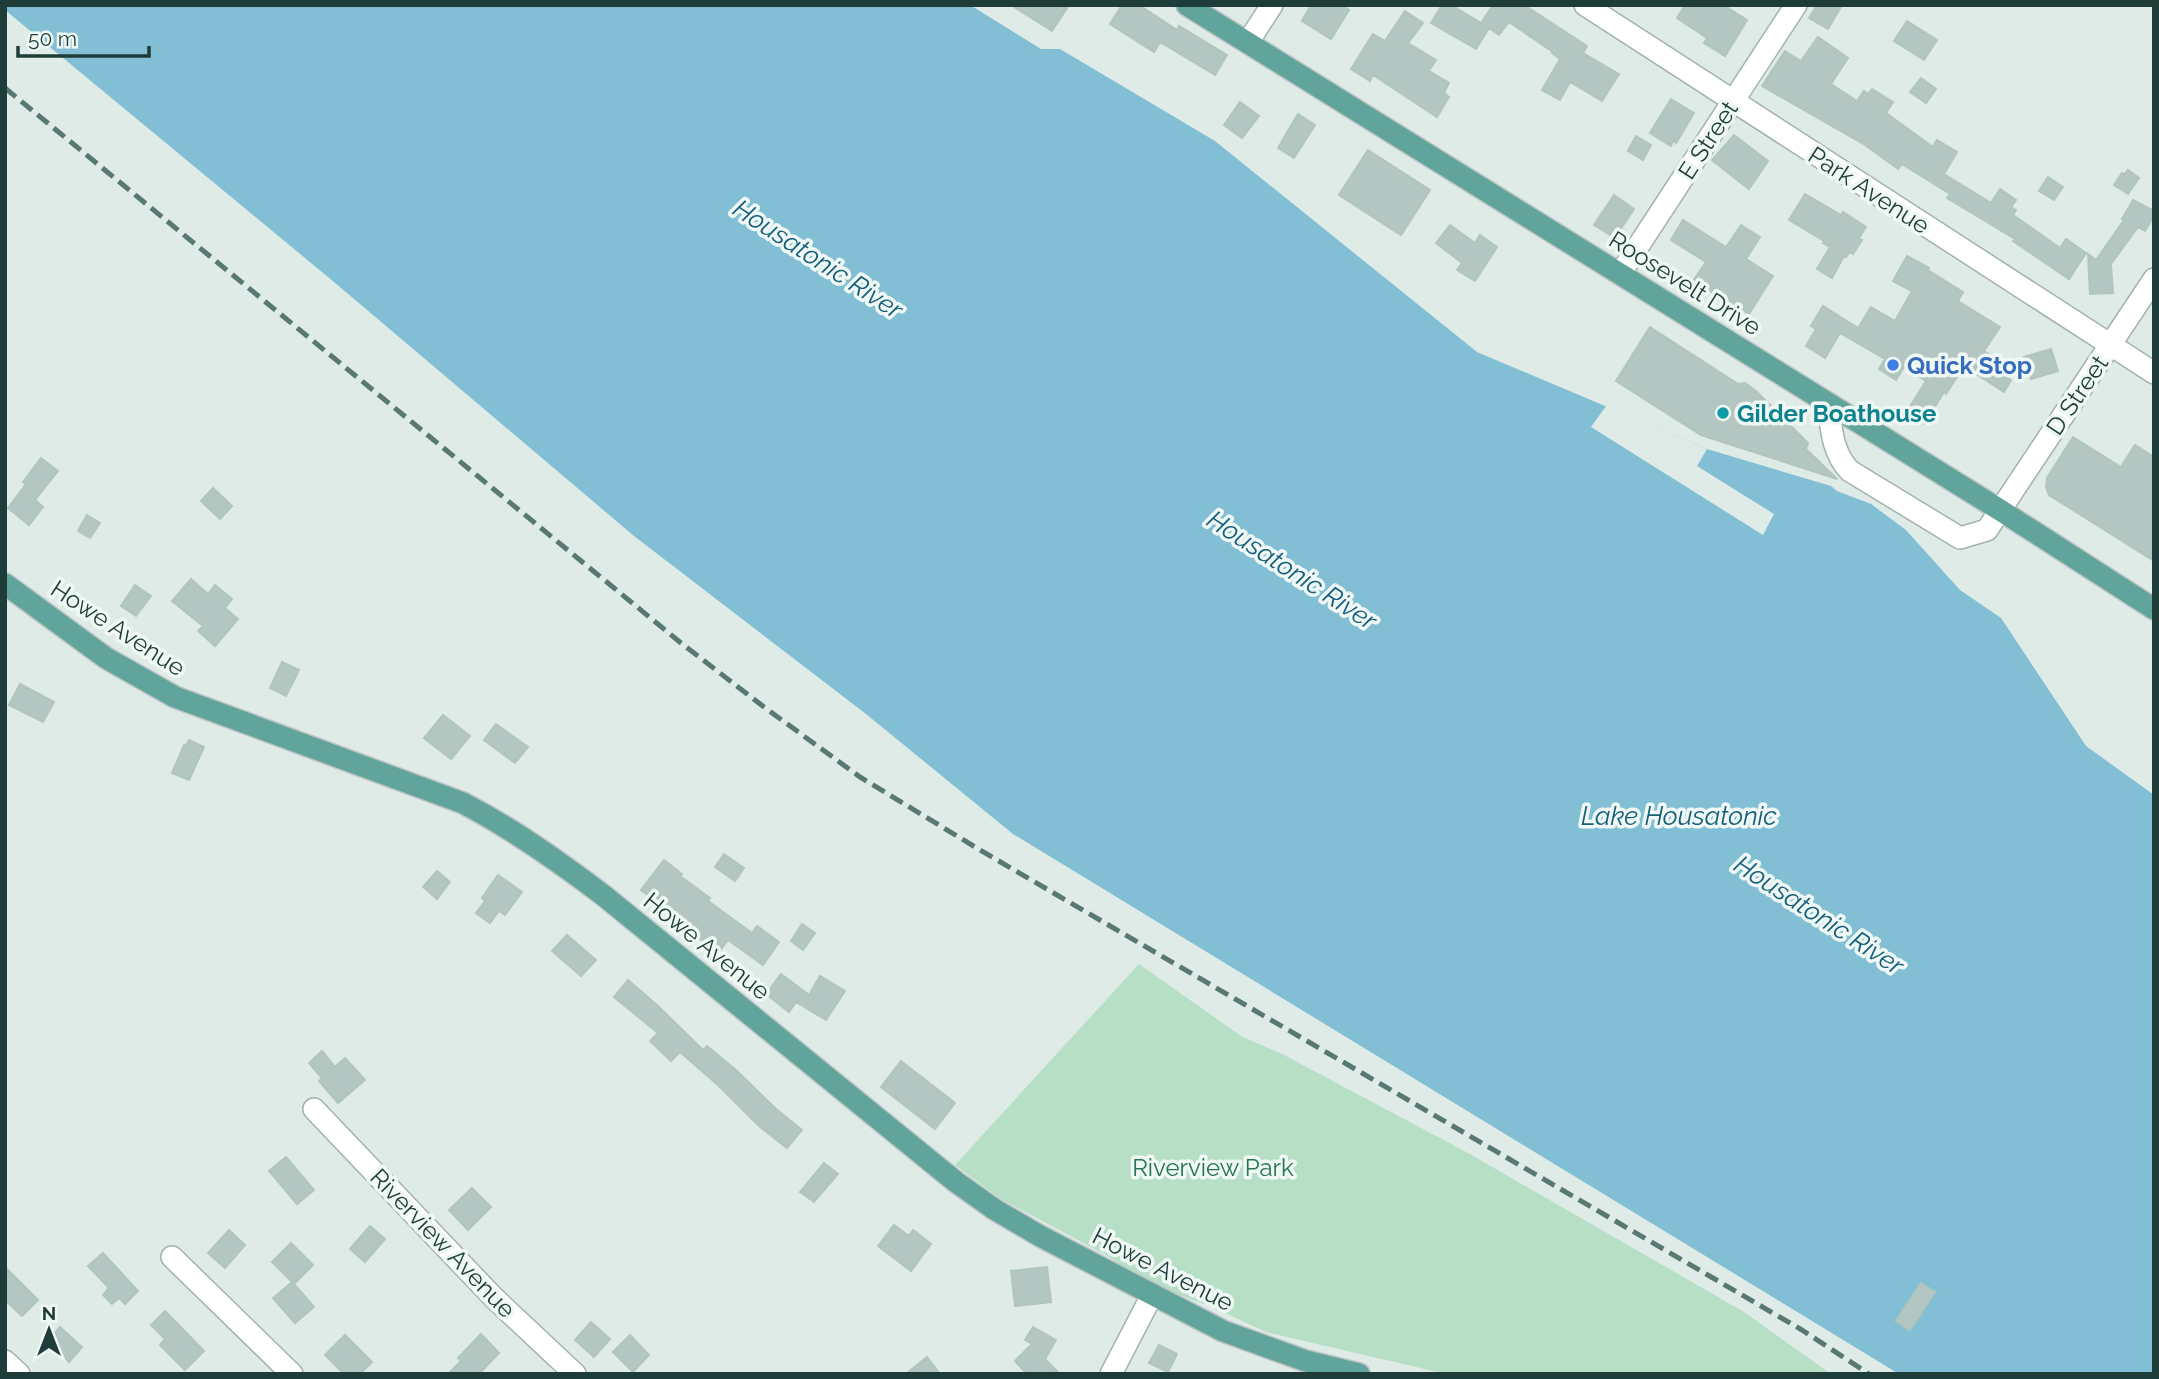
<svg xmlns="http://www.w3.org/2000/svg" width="2159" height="1379" font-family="Raleway,sans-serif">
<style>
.green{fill:#b6dfc5}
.water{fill:#82bfd5}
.pier{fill:#dfebe7}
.building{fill:#b4c6c1;stroke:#b1c5bf;stroke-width:2}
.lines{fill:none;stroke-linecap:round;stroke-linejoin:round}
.minor-casing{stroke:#a2b3af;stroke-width:24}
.major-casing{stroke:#bcc5c3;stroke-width:24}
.minor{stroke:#fff;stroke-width:21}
.major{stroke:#60a49b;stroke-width:21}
.rail{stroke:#597874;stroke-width:5;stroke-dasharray:14 7;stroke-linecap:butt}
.shop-dot{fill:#3f7fe0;stroke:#eff8f5;stroke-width:2.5}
.culture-dot{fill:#0f9aa8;stroke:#eff8f5;stroke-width:2.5}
.labels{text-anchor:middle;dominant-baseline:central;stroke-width:7;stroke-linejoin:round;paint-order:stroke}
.street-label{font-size:24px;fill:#1f3d38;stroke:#eff8f5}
.shop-label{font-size:24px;font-weight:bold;fill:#366cbe;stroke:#eff8f5;text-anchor:start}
.culture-label{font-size:24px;font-weight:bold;fill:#0d838f;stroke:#eff8f5;text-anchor:start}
.park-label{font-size:24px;fill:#26764e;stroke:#eff8f5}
.water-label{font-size:26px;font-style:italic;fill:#155f7c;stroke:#eff8f5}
</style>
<rect width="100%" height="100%" fill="#dfebe7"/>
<path class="green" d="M1139,964L1241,1036L1284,1055L1468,1153L1744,1312L1831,1374H1446L1266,1332L1212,1307L1153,1285L1106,1255L1001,1199L955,1165Z"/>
<path class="water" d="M5,5H970L1041,49H1060L1215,141L1477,352L1707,449L1831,486L1837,491L1871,504L1906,530L1960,590L2001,618L2086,746L2154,795V1374H1899L1013,834L866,714L634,536L334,282L5,10Z"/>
<path class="pier" d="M1606,406L1707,449L1697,466L1774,514L1763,535L1591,427Z"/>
<path class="building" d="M1011,5H1069L1052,31Z
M1122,5H1139L1177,30L1179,26L1227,55L1215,75L1160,42L1154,52L1110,24Z
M1311,5H1342L1349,10L1331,39L1302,21Z
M1442,5H1451L1481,23L1493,5H1524L1587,46L1583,53L1619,74L1602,101L1570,82L1560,100L1542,90L1560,59L1552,53L1553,52L1509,22L1499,35L1489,28L1476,49L1431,23Z
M1685,5H1728V8L1747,20L1725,56L1704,43L1707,38L1677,18Z
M1817,5H1842L1828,29L1809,18Z
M1405,11L1423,23L1408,43L1436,60L1429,71L1449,83L1444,93L1449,97L1437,117L1373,75L1370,81L1351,69L1373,34L1385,41Z
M1907,21L1937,40L1924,60L1894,41Z
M1818,37L1848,58L1831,84L1857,101L1864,91L1868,94L1872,89L1893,102L1886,113L1933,147L1937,140L1957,152L1944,174L1991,203L2000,189L2016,200L2011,207L2016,210L2013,215L2060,248L2066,239L2086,253L2069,279L2013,241L2015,239L1947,198L1950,194L1902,164L1898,169L1865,145L1762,86L1785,51L1801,61Z
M1921,78L1936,89L1926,103L1910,92Z
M1671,99L1694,113L1676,143L1673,141L1671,146L1650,133Z
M1240,102L1259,116L1242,138L1224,125Z
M1298,114L1315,125L1294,158L1278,148Z
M1734,135L1768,161L1749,189L1712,160Z
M1636,136L1651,145L1643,160L1628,151Z
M1368,150L1430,190L1401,235L1339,195Z
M2128,170L2139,178L2128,194L2114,185L2122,173L2125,174Z
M2048,177L2063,187L2054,200L2039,191Z
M1805,194L1841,215L1843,212L1866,227L1859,238L1862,240L1853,254L1850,252L1846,257L1844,256L1832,278L1817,269L1830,247L1823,243L1824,241L1789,220Z
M1614,195L1634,209L1615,238L1594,225Z
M2133,200L2154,211V216L2145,231L2138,227L2111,264L2113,293L2090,294L2088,254L2096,260L2124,220L2122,219Z
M1683,220L1726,247L1741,225L1760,237L1746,259L1773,276L1749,314L1693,281L1706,262L1671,240Z
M1450,225L1475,243L1480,235L1497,247L1475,281L1457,270L1462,263L1436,243Z
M1907,256L1929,268L1928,270L1963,292L1958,301L2000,327L1984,351L1999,361L1994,369L2011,380L2004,392L1964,366L1946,394L1944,392L1924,424L1906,413L1926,381L1904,367L1896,380L1879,369L1885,359L1840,333L1825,358L1806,346L1816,329L1811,326L1823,306L1858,328L1871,307L1895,321L1912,291L1893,281Z
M1650,327L1738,384L1745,383L1757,392L1808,443L1806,449L1837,479L1701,435L1616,381Z
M2051,349L2058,371L2031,379L2024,357Z
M2073,437L2121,467L2135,445L2154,457V561L2049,495L2046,487L2047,478Z
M41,458L58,471L35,500L43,507L29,525L8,508L26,484L23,482Z
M213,488L232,506L220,519L201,501Z
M87,515L100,523L90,538L78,531Z
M191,579L208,594L215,585L232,599L225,608L238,619L215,646L198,631L203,626L172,601Z
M135,585L151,596L136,616L121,606Z
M282,662L299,670L286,696L270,688Z
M20,684L54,702L43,722L9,705Z
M443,715L470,736L451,759L424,738Z
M496,724L528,747L515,763L484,740Z
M189,740L204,747L189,780L172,773L184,745L186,746Z
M724,854L744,868L735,881L715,867Z
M664,860L682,874L680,876L710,898L708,901L752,933L757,926L779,942L763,965L728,940L718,953L697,937L700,933L641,890Z
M437,871L450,882L437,899L423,887Z
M498,875L522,892L505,915L499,911L490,923L476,913L485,901L482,898Z
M802,924L815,933L803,950L791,941Z
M567,935L596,960L581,976L552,951Z
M781,974L809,995L820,976L845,991L826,1020L796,1002L789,1012L766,994Z
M628,980L658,1006L703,1050L707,1046L736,1070L776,1109L802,1130L787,1148L759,1126L719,1086L680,1052L671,1061L650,1041L658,1033L614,997Z
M322,1051L335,1067L345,1058L365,1080L338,1103L319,1081L322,1078L309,1063Z
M901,1061L955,1103L935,1129L881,1087Z
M286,1157L314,1190L297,1204L269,1171Z
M824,1163L838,1174L814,1202L800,1192Z
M472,1188L491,1207L468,1230L449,1210Z
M894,1225L909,1236L913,1230L931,1244L911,1271L878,1246Z
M370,1226L385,1239L365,1262L350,1249Z
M229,1230L245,1245L225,1268L208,1253Z
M291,1243L313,1265L294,1284L314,1307L295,1323L273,1298L292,1282L272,1262Z
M103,1253L138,1291L125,1304L119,1298L112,1304L103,1295L109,1288L88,1266Z
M5,1267L38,1300L22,1316L5,1300Z
M1047,1267L1051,1302L1015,1306L1011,1271Z
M1921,1283L1935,1292L1910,1330L1896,1321Z
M165,1311L204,1351L185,1370L160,1345L165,1339L151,1325Z
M591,1322L610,1339L594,1357L575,1340Z
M60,1327L82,1347L69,1362L47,1342Z
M1033,1327L1056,1340L1045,1359L1060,1374H1027L1015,1361L1032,1344L1025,1340Z
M481,1334L499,1353L479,1374H448L461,1361L458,1358Z
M345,1335L372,1362L360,1374H344L325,1355Z
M630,1335L649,1355L633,1372L613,1352Z
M1159,1345L1177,1354L1168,1372L1149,1363Z
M927,1357L940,1374H906Z"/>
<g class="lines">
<defs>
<path id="minor" d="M1585,5L2154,373
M1248,42L1272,5
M1620,274L1796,5
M1828,403C1831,427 1832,453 1850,471L1960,538L1987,530L2154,279
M314,1109L494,1298L575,1374
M172,1257L292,1374
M5,1361L19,1374
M1111,1374L1152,1295"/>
<path id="major" d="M1187,5L2000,510L2154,609
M5,584L106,658L175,697L463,803C513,829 558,861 603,895L956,1182L994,1209L1040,1236L1223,1331L1306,1361L1359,1374"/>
</defs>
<use href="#minor" class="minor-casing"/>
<use href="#major" class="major-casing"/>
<use href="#minor" class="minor"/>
<use href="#major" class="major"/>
<path class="rail" d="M5,88L681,643L764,707L860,777L980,850L1802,1330L1869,1374"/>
</g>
<circle class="shop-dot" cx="1893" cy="365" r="7"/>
<circle class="culture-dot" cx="1723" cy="413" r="7"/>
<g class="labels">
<g class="street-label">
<text transform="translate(1708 140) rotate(-57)">E Street</text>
<text transform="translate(1869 190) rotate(33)">Park Avenue</text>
<text transform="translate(1685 283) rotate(32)">Roosevelt Drive</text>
<text transform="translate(2077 395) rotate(-56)">D Street</text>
<text transform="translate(118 628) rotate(33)">Howe Avenue</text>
<text transform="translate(707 946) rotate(39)">Howe Avenue</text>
<text transform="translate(443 1243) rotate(46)">Riverview Avenue</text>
<text transform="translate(1163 1269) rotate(27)">Howe Avenue</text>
</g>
<g class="shop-label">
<text x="1907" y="365">Quick Stop</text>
</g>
<g class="culture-label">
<text x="1737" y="413">Gilder Boathouse</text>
</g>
<g class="park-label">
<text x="1213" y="1167">Riverview Park</text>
</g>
<g class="water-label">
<text transform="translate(818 259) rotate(33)">Housatonic River</text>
<text transform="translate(1292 570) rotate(33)">Housatonic River</text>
<text x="1679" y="816">Lake Housatonic</text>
<text transform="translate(1819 915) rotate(33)">Housatonic River</text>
</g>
</g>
<rect width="2159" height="1379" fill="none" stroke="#1f3d38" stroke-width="14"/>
<g transform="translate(49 1330)" stroke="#eff8f5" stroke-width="5" paint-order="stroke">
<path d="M0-5L12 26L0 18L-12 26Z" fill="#1f3d38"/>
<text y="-10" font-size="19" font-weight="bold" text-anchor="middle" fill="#1f3d38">N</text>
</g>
<path d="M18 46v10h131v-10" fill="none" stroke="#1f3d38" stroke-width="3.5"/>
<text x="28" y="46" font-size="21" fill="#1f3d38" stroke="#eff8f5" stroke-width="5" paint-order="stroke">50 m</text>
</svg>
